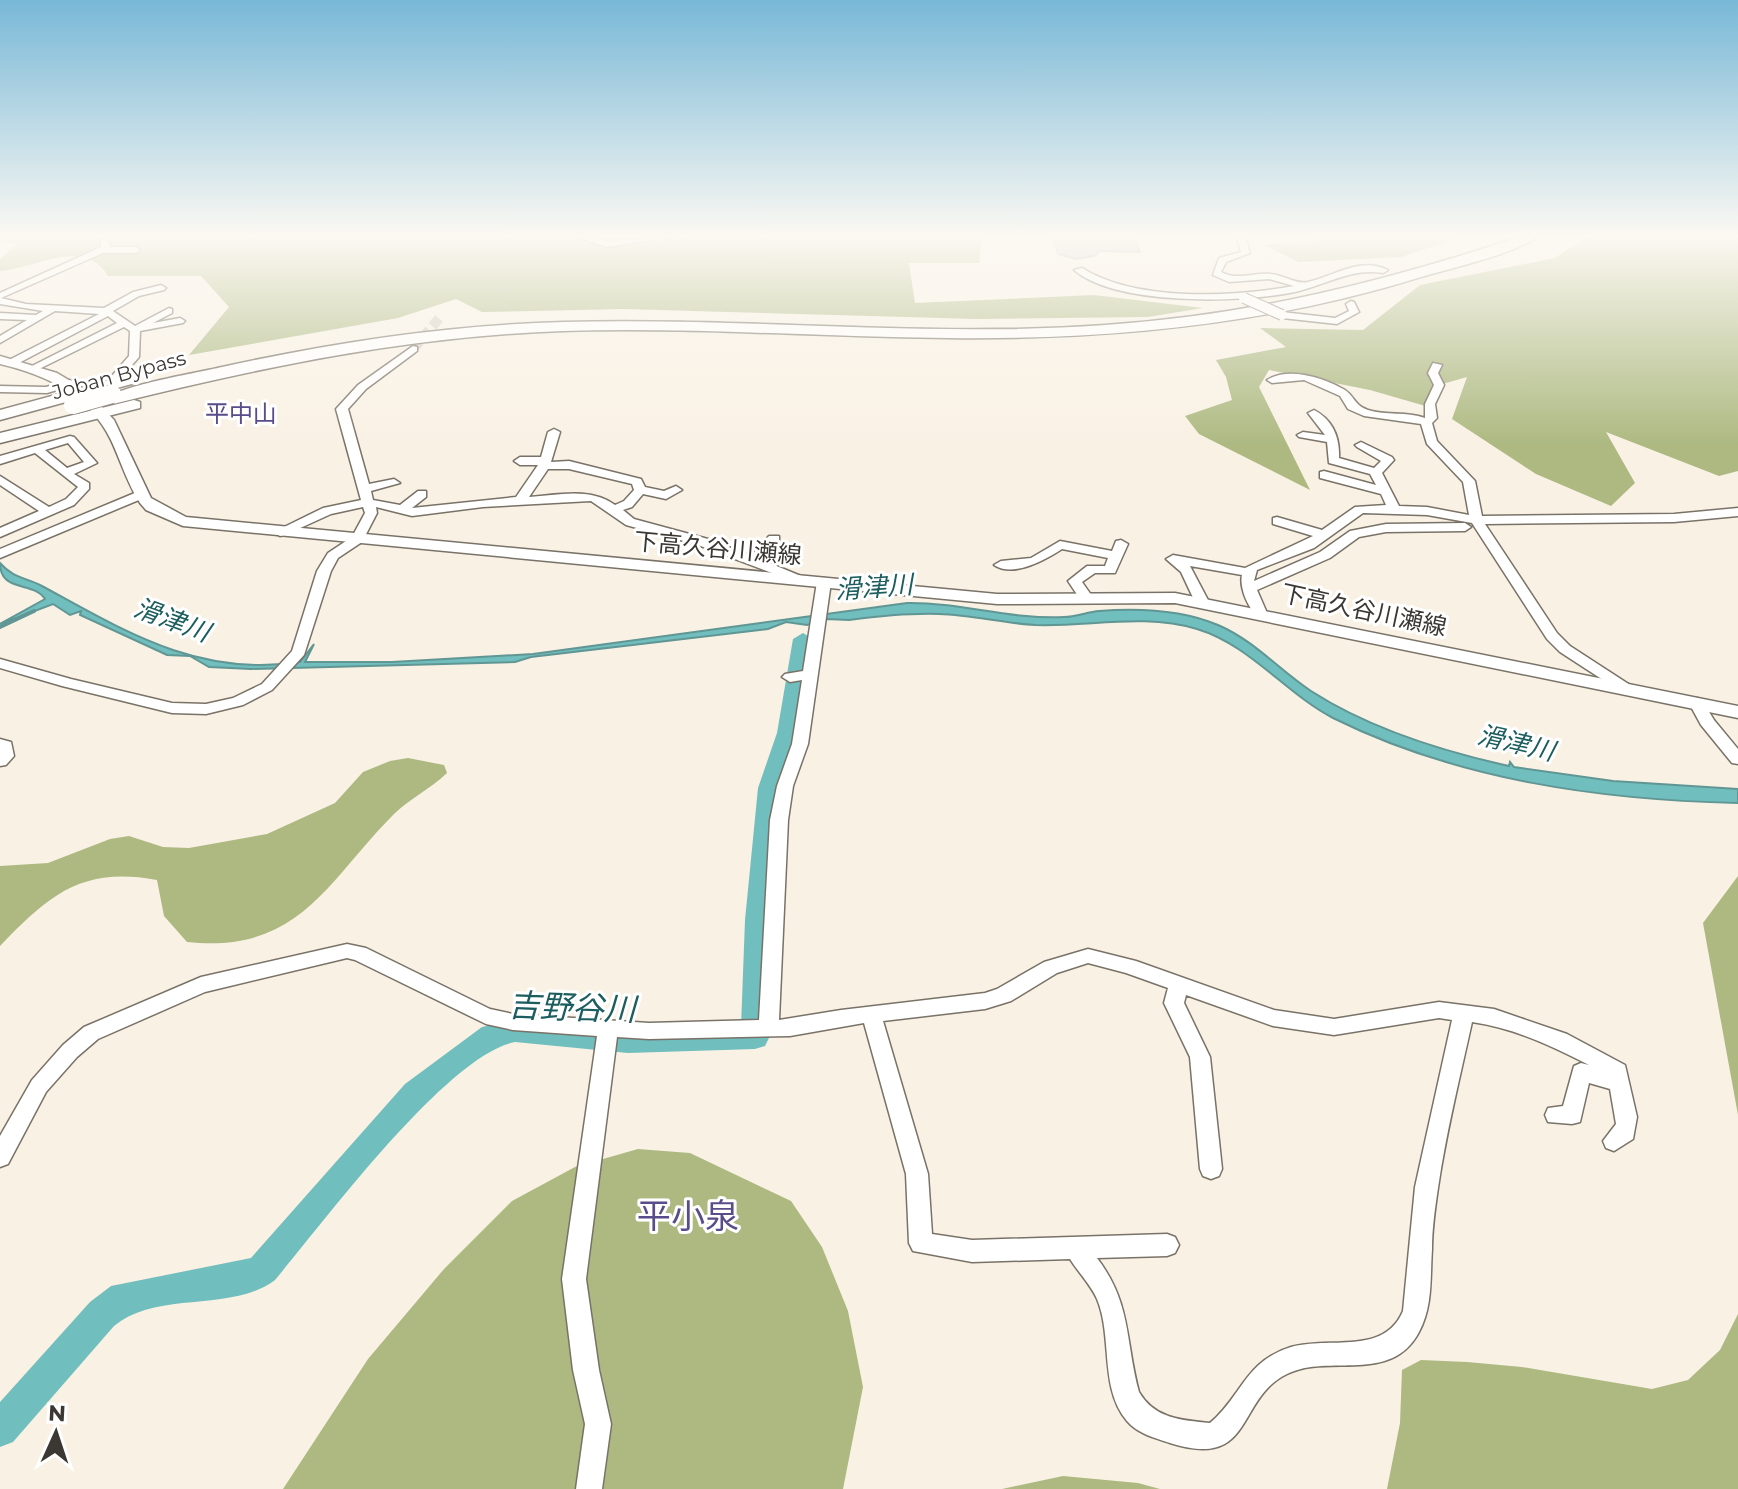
<svg xmlns="http://www.w3.org/2000/svg" width="1738" height="1489" font-family="Montserrat,'Noto Sans JP',sans-serif">
<style>
.forest{fill:#adb981}
.water{fill:#70bebe;stroke:#609694;stroke-width:2}
.lines{fill:none;stroke-linecap:round;stroke-linejoin:round}
.stream{stroke:#609694;stroke-width:4}
.river{fill:#70bebe;fill-rule:evenodd}
.building{fill:#bfb0b6;stroke:#a19298;stroke-width:2}
.minor-tunnel{stroke:#d3ccc1;stroke-width:10;stroke-dasharray:10 5;stroke-linecap:butt}
.minor-casing{stroke:#797267;stroke-width:3}
.major-casing{stroke:#797267;stroke-width:3}
.highway-casing{stroke:#797267;stroke-width:3}
.minor{fill:#fff;fill-rule:evenodd}
.major{fill:#fff;fill-rule:evenodd}
.highway{fill:#fff;fill-rule:evenodd}
.minor-bridge-casing{stroke:#797267;stroke-width:12;stroke-linecap:butt}
.highway-bridge-casing{stroke:#797267;stroke-width:20;stroke-linecap:butt}
.minor-bridge{stroke:#fff;stroke-width:10}
.highway-bridge{stroke:#fff;stroke-width:18}
.labels{text-anchor:middle;dominant-baseline:central;stroke-width:6;stroke-linejoin:round;paint-order:stroke}
.far-street-label{font-size:20px;fill:#3b3833;stroke:#fff}
.far-quarter-label{font-size:24px;fill:#594c8a;stroke:#fff}
.street-label{font-size:24px;fill:#3b3833;stroke:#fff}
.water-label{font-size:26px;font-style:italic;fill:#1c5d5e;stroke:#fff}
.near-water-label{font-size:32px;font-style:italic;fill:#1c5d5e;stroke:#fff}
.near-quarter-label{font-size:34px;fill:#594c8a;stroke:#fff}
</style>
<rect width="100%" height="100%" fill="#f9f1e4"/>
<path class="forest" d="M0,237H585C616,252 652,243 684,237H982L979,263H909L915,303L1094,295L1203,308L1148,317L977,319L624,309L482,312L456,299L398,318L189,355L229,307L201,276H108C84,236 35,269 0,271V259L17,244L0,241Z
M1312,237H1463L1401,257L1299,262L1264,245L1320,241Z
M1587,237H1738V471L1719,476L1606,432L1635,483L1611,506L1536,474L1452,419L1467,377L1439,385L1429,407L1370,390L1269,370L1259,387L1310,490L1199,434L1185,416L1232,400L1226,377L1216,360L1286,347L1260,328L1363,330L1420,285L1555,258Z
M408,758L444,765L447,773C430,789 411,798 394,814C327,881 300,954 187,942L164,916L157,880C82,866 49,895 0,946V866L48,863L110,839L129,836L163,847L189,848L267,834L335,803L363,772L390,761Z
M1738,876V1115L1703,923Z
M638,1149L690,1153L791,1201L822,1247L848,1311L863,1387L843,1489H283L368,1359L444,1269L512,1201L575,1167Z
M1738,1314V1489H1387L1400,1423L1402,1370L1421,1360L1467,1362L1522,1367L1652,1389L1688,1380L1720,1350Z
M1063,1476L1138,1483L1160,1489H1002Z"/>
<path class="water" d="M0,563C14,579 25,577 42,586C123,630 198,678 300,662L314,644L305,662H392L533,654L907,603C960,602 1012,620 1064,617C1076,617 1087,612 1099,611C1138,608 1180,609 1218,625C1255,641 1278,669 1311,691C1370,729 1441,751 1509,766L1510,762L1514,767L1613,781L1738,789V803C1600,800 1458,780 1333,718C1285,693 1250,645 1197,629C1143,613 1090,627 1035,625C1003,623 972,615 939,614C909,613 879,616 849,620L826,619L807,625L786,622L768,629L531,657L515,662L251,669L209,667L190,656L167,655L80,615L81,611L70,615L53,604L0,624L45,599C34,581 0,593 0,563Z"/>
<g class="lines">
<path class="stream" d="M0,627L34,611"/>
<path class="river" d="M803,633L813,639L799,733L780,788L771,920L769,1038L765,1046L755,1049L628,1053L515,1042C448,1054 322,1224 275,1280C231,1313 157,1290 114,1326L13,1442L0,1447V1402L90,1302L111,1286L251,1258L405,1084L482,1027L515,1020L628,1031L741,1027L745,920L758,788L777,733L793,639Z"/>
</g>
<path class="building" d="M1053,237H1135L1140,252L1100,251L1094,256L1076,259L1058,254Z"/>
<g class="lines">
<path class="minor-tunnel" d="M413,349L442,315"/>
<defs>
<path id="minor" d="M578,237H590L606,241L675,237L606,247Z
M1237,237H1245L1250,253L1226,262L1221,272C1238,281 1253,272 1271,274C1283,275 1297,285 1308,282C1334,276 1361,256 1388,270L1383,273C1350,268 1326,285 1295,292C1242,303 1116,306 1074,270L1082,268C1136,302 1233,297 1294,286L1269,279L1229,282L1213,275L1219,258L1241,252Z
M105,238L109,241L110,247H136L140,250L136,253H103L1,298L26,304L104,308L133,292L161,285L166,288L164,290L139,296L113,311L135,326L169,308L172,309V313L153,323L180,318L185,321L183,323L140,331L139,357L113,387L109,388L104,385L129,356L130,331L124,327L37,370L28,368L117,323L108,316L15,365H7V361L99,314L55,311L0,343V336L27,320L0,319V313L36,315L43,311L0,304V293L101,247V241Z
M1351,301L1354,302L1359,312L1337,324L1282,318L1277,315L1282,312L1335,318L1349,311L1346,304Z
M413,346L417,347V351L366,389L348,409L369,484L394,479L400,483L371,491L373,500L400,505L418,491H426V497L412,508L516,497L538,465H520L514,461L520,457H541L548,432L554,429L560,432L551,462L569,461L641,479L645,487L664,491L676,486L682,490L666,499L643,494L632,507L623,510L634,519L708,539L751,556L769,536H779V542L762,560L813,581L811,584H801L698,545L626,525L591,501L483,507L412,516L376,507L377,513L362,542L338,558L331,571L304,655L272,690L243,705L206,714L172,713L62,686L0,668V659L71,679L172,703L206,704L233,698L262,684L292,651L317,571L328,553L352,537L365,513L363,507L331,514L285,535L280,536L274,532L323,508L361,500L336,409L358,385ZM548,469H569L632,484L634,490L624,501L615,505C591,487 558,495 529,497Z
M1433,363L1442,365L1438,373L1444,385L1435,404L1437,418L1432,423L1437,441L1475,481L1482,516L1674,514L1738,508V516L1674,522L1485,524L1557,633L1570,646L1630,685L1633,688L1630,691H1620L1560,652L1547,639L1472,523L1427,515L1363,513L1314,548L1257,570L1254,581L1320,552L1350,531L1386,524L1465,523L1471,527L1465,531L1386,532L1359,537L1330,558L1257,590L1267,613L1260,617C1249,612 1239,587 1242,575L1190,566L1209,602L1202,606L1195,602L1181,572L1166,559L1173,555L1245,568L1313,536L1273,524V518L1277,517L1322,530L1355,507L1386,505L1381,494L1320,478V472L1324,471L1376,485L1370,474L1329,463L1327,442L1299,437L1297,435L1303,432L1325,435L1308,413L1314,410C1333,420 1340,438 1339,458L1374,468L1381,461L1357,447L1355,445L1361,442L1392,457L1394,460L1382,473L1399,506L1427,507L1469,515L1463,482L1427,444L1421,424L1364,416L1348,409L1340,396L1304,380L1272,383L1267,380C1289,366 1324,378 1345,390C1355,397 1354,405 1368,410C1386,416 1407,411 1425,418V404L1434,385L1428,373Z
M70,380L75,383L74,385L47,393L0,392V386L46,387Z
M70,436L74,437L97,463L74,474L89,483V489L74,505L0,537V528L39,511L0,485V476L49,507L66,499L78,487L35,453L0,464V456ZM68,443L84,462L67,468L45,450Z
M142,490L146,491V497L0,558V549Z
M1121,540L1128,544L1115,573H1095L1082,582L1094,599L1087,603L1082,602L1068,581L1087,566H1105L1108,558L1062,549C1045,560 1013,578 994,565L1001,561L1031,558L1060,541L1112,551L1116,541Z
M824,578L831,582L808,744L793,786L788,820L779,1020L841,1010L985,993L997,989L1044,962L1088,949L1136,961L1274,1010L1334,1019L1439,1002L1494,1009L1567,1034L1625,1065L1637,1117L1633,1139L1614,1151L1606,1148L1603,1141L1616,1124L1610,1089L1589,1083L1580,1122L1572,1124L1548,1122L1545,1115L1548,1108L1563,1106L1574,1066L1581,1063L1589,1065C1552,1046 1514,1028 1472,1022C1460,1077 1446,1132 1438,1188C1435,1208 1432,1229 1432,1249C1430,1277 1433,1306 1419,1332C1391,1385 1329,1353 1287,1374C1235,1399 1255,1470 1170,1443C1155,1438 1138,1434 1127,1421C1099,1388 1113,1337 1097,1299C1091,1285 1078,1272 1070,1259L972,1262L913,1251L909,1243L906,1174L864,1023L790,1036L649,1039L617,1037L586,1279L599,1370L611,1424L602,1489H576L585,1424L573,1370L562,1279L597,1036L513,1030L486,1024L355,960L347,958L205,992L98,1039L77,1057L46,1092L8,1164L0,1167V1136L32,1080L63,1045L84,1027L201,977L347,944L366,948L490,1009L513,1014L649,1023L759,1020L770,820L777,786L792,744L802,680L790,682L782,677L785,674L803,671L817,582ZM1088,963L1126,973L1168,988L1164,1003L1190,1057L1200,1169L1203,1176L1211,1179L1219,1176L1222,1169L1210,1057L1184,1003L1186,995L1273,1026L1334,1035L1439,1018L1452,1020L1415,1187L1403,1311C1384,1356 1329,1336 1291,1347C1245,1361 1242,1396 1210,1423C1181,1420 1155,1419 1139,1392C1125,1341 1132,1304 1097,1258L1167,1256L1175,1253L1179,1245L1175,1237L1167,1234L972,1240L932,1234L928,1174L883,1021L985,1009L1011,1001L1057,973Z
M1697,698L1702,700L1714,720L1738,749V764L1732,763L1701,725L1689,703Z
M0,739L11,742L14,756L6,765L0,766Z"/>
<path id="major" d="M0,356L57,373L87,391L114,420L151,498L186,517L997,594L1175,593L1738,706V718L1175,603L997,604L183,526L146,510L140,503C127,483 121,461 111,440C89,395 47,375 0,364Z"/>
<path id="highway" d="M1519,237H1537C1514,254 1452,268 1421,277C1268,325 1108,340 948,338C820,337 692,327 563,331C409,336 262,367 113,404L105,399C122,385 197,373 222,367C335,342 448,325 564,322C745,317 925,338 1105,325C1251,315 1380,283 1519,237Z
M133,374L139,376V382L0,420V410Z
M134,400L140,402V408L0,443V433Z"/>
</defs>
<use href="#minor" class="minor-casing"/>
<use href="#major" class="major-casing"/>
<use href="#highway" class="highway-casing"/>
<use href="#minor" class="minor"/>
<use href="#major" class="major"/>
<use href="#highway" class="highway"/>
<defs>
<path id="minor-bridge" d="M1244,298L1282,315"/>
<path id="highway-bridge" d="M73,405L112,394"/>
</defs>
<use href="#minor-bridge" class="minor-bridge-casing"/>
<use href="#highway-bridge" class="highway-bridge-casing"/>
<use href="#minor-bridge" class="minor-bridge"/>
<use href="#highway-bridge" class="highway-bridge"/>
</g>
<linearGradient id="sky" x2="0" y2="1"><stop stop-color="#78b8d7"/><stop offset="0.53" stop-color="#fcf9f3"/><stop offset="1" stop-color="#fcf9f3" stop-opacity="0"/></linearGradient>
<rect width="1738" height="445" fill="url(#sky)"/>
<g class="labels">
<g class="far-street-label">
<text transform="translate(119 375) rotate(-15)">Joban Bypass</text>
</g>
<g class="far-quarter-label">
<text x="241" y="413">平中山</text>
</g>
<g class="street-label">
<text transform="translate(718 548) rotate(5)">下高久谷川瀬線</text>
<text transform="translate(1364 610) rotate(12)">下高久谷川瀬線</text>
</g>
<g class="water-label">
<text transform="translate(874 587) rotate(-4)">滑津川</text>
<text transform="translate(172 620) rotate(20)">滑津川</text>
<text transform="translate(1516 743) rotate(13)">滑津川</text>
</g>
<g class="near-water-label">
<text transform="translate(572 1007) rotate(2)">吉野谷川</text>
</g>
<g class="near-quarter-label">
<text x="688" y="1216">平小泉</text>
</g>
</g>
<g transform="translate(56 1433) rotate(3)" stroke="#ffffff" stroke-width="6" paint-order="stroke">
<path d="M0-6L14 30L0 20L-14 30Z" fill="#3b3833"/>
<text y="-12" font-size="22" font-weight="bold" text-anchor="middle" fill="#3b3833">N</text>
</g>
</svg>
